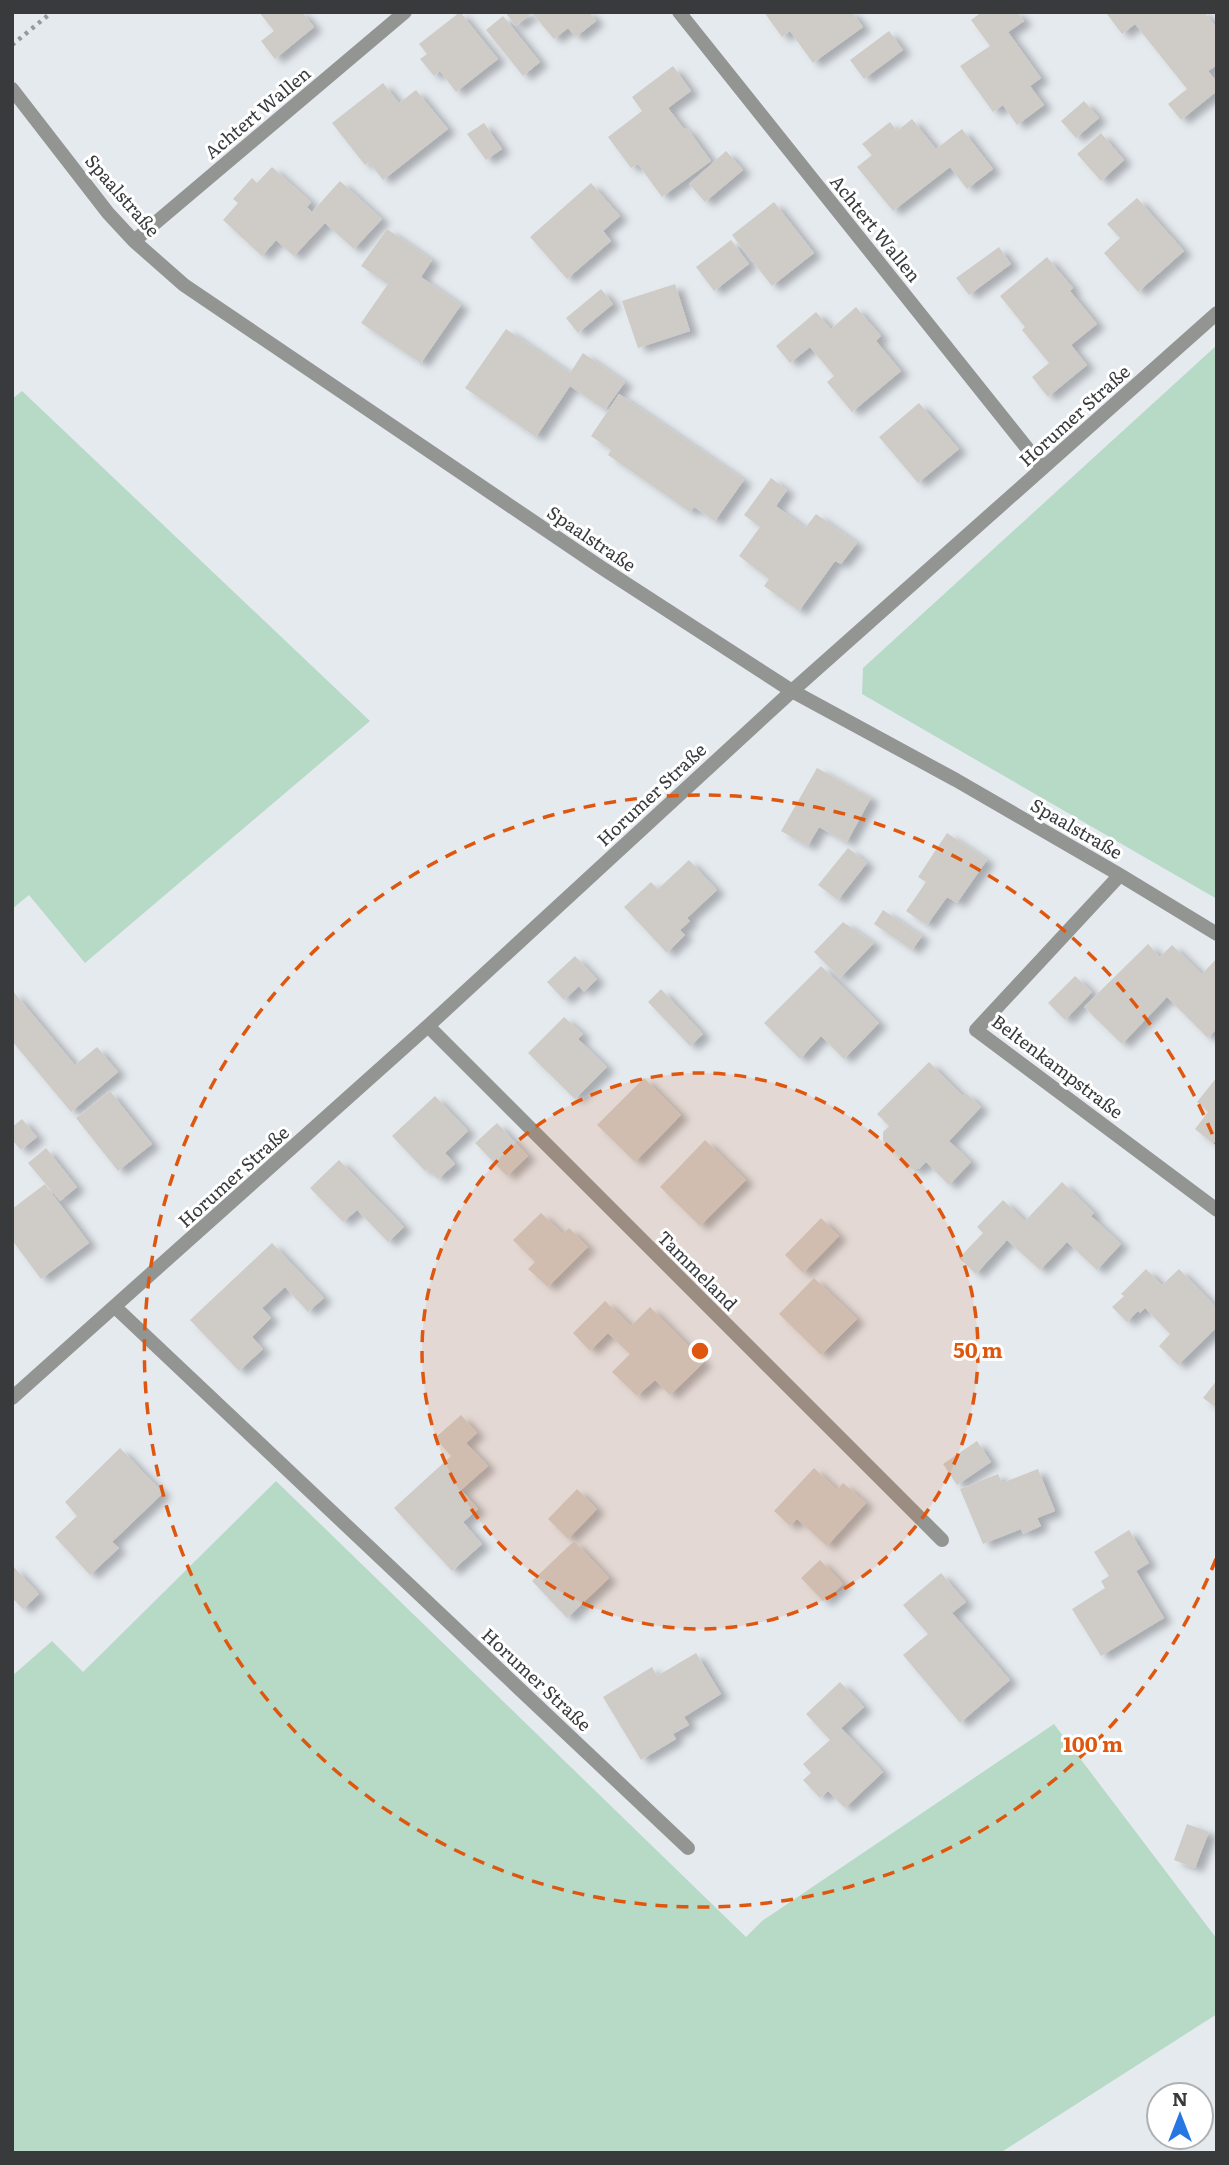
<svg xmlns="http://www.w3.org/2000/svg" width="1229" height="2165" font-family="Literata,serif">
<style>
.green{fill:#b7dac7}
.building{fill:#cfcbc6;filter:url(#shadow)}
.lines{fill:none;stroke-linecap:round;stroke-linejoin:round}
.path{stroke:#96999d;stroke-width:4.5;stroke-dasharray:3.5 5;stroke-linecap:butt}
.service{stroke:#939593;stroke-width:14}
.minor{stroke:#939593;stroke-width:14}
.ring{fill:none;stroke:#df570e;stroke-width:3.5;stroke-dasharray:12 9}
.labels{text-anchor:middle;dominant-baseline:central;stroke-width:6;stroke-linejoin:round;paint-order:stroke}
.street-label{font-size:18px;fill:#383a3c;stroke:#fff}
.centre{fill:#df570e;stroke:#fff;stroke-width:3.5}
.ring-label{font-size:21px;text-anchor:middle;font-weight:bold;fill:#df570e;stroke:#fff;stroke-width:6;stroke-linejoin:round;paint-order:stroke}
</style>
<defs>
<filter id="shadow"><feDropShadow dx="8" dy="4.5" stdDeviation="3.5" flood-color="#0004"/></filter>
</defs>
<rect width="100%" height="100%" fill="#e5eaef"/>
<path class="green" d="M1217,345V899L862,694L863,668Z
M22,391L370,721L85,963L29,895L12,909V399Z
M276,1481L746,1937L762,1921L1054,1724L1217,1939V2014L1000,2153H12V1676L52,1641L83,1672Z"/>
<path class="building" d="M259,12H302L314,27L275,59L261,41L274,31Z
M460,12L498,59L456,92L440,71L434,76L420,59L427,54L419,44Z
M505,12H589L596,21L576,37L568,28L554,39L532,13L516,26Z
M764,12H852L863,27L813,63L790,31L782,37Z
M982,12H1017L1024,21L1008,32L1041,78L1030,86L1044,105L1017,125L1003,105L993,112L960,66L990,46L971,20Z
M1110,12H1204L1217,28V65L1208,71L1217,82V91L1181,120L1168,104L1187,89L1135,24L1122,34L1107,14Z
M503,16L540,62L523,76L486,30Z
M889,31L903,50L864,79L850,60Z
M673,66L691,91L668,108L684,129L687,128L711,161L662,197L638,164L631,168L608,137L642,111L632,97Z
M383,83L399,103L416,90L448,129L383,180L369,162L365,165L332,123Z
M1084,101L1099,118L1076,138L1061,121Z
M912,119L936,149L962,129L993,169L967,189L950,167L893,211L857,167L872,155L862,144L890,122L897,131Z
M484,123L502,149L486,160L467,134Z
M1101,133L1124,160L1101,181L1077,154Z
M726,151L743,170L705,202L689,184Z
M272,167L311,202L307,207L312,212L340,181L382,219L354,249L325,223L294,256L276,240L262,256L223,220L238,203L233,199L252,178L257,183Z
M591,183L620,216L603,231L611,241L567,279L530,237Z
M1137,198L1184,251L1138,292L1104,253L1120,238L1107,224Z
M774,202L814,253L772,286L732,235Z
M387,229L432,260L421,277L461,305L421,363L361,323L388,284L361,266Z
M731,240L749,264L714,291L696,267Z
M999,247L1011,264L969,295L956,278Z
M1047,257L1073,288L1070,291L1097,324L1071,345L1087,365L1048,397L1032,377L1049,363L1022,330L1025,327L1000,296Z
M675,284L690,331L638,348L622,301Z
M601,289L613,304L578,333L566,318Z
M856,307L881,336L876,341L901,371L852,412L827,382L834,376L810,347L790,363L776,346L816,312L831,329Z
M506,329L570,373L583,353L625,382L605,410L570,386L536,437L465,388Z
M619,394L744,480L715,521L694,507L690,512L608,455L611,450L591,436Z
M919,403L959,449L918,483L879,437Z
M771,478L787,490L776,506L805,528L816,514L857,543L841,564L835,561L799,611L764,586L769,579L739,556L760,527L744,515Z
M817,768L871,798L847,842L819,827L808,846L781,831Z
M947,833L987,860L957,903L947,897L927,925L906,911L926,882L918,877Z
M848,848L867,863L838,900L818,885Z
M689,860L717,890L687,918L690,921L680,930L685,935L667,953L624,907L651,882L658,889Z
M883,910L922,936L912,950L874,924Z
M843,922L874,943L840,978L814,952Z
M1148,944L1160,957L1172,945L1202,974L1217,958V1028L1208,1038L1167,997L1122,1044L1084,1007Z
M575,956L597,979L584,992L579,986L564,1000L547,982Z
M821,966L879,1023L844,1059L821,1036L800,1059L764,1023Z
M1075,976L1092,992L1065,1020L1048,1003Z
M661,989L703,1034L690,1046L648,1002Z
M12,990L75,1065L97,1047L118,1072L71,1112L12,1041Z
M564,1017L583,1034L578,1039L607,1067L575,1099L528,1053Z
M929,1062L963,1096L966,1093L981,1107L949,1141L971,1162L949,1185L926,1162L919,1169H911L883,1141V1132L889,1126L877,1114Z
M1217,1077V1147L1195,1129L1208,1112L1197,1102Z
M644,1078L681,1115L635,1162L597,1125Z
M110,1091L152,1144L118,1171L76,1118Z
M435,1096L468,1131L445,1153L455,1164L438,1179L428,1169L425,1171L392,1136Z
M22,1119L37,1137L21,1150L12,1140V1127Z
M497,1123L528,1156L507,1176L475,1143Z
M705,1140L746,1180L700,1226L660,1187Z
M46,1148L77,1187L60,1201L28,1163Z
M339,1160L404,1227L388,1242L357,1210L343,1222L310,1188Z
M1062,1182L1094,1213L1091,1216L1121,1244L1097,1270L1067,1242L1040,1270L1007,1240L976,1274L959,1258L983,1233L977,1227L1003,1200L1025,1221Z
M45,1184L89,1243L41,1279L12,1240V1209Z
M541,1213L563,1234L569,1228L588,1247L548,1287L528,1269L535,1262L513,1240Z
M821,1218L839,1236L803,1273L785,1255Z
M272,1243L324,1298L308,1312L285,1287L262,1308L271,1318L252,1337L263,1349L239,1371L190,1320Z
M1146,1269L1162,1285L1179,1269L1217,1308V1327L1178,1365L1159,1346L1170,1334L1145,1308L1140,1313L1138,1311L1127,1322L1112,1307L1124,1296L1121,1294Z
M814,1278L857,1319L821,1355L779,1314Z
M605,1301L631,1326L650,1307L704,1362L670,1395L655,1380L637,1396L612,1372L630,1354L616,1341L608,1333L590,1351L573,1333Z
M1217,1380V1408L1203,1398Z
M461,1415L477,1433L466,1443L488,1466L461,1490L478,1509L463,1522L482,1544L452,1571L394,1508L451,1456L435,1438Z
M977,1441L991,1462L957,1485L943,1464Z
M120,1448L163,1493L112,1542L119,1548L90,1575L55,1537L77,1516L65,1502Z
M814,1468L837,1490L843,1483L866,1503L827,1546L797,1519L790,1526L774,1511Z
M1038,1469L1055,1511L1037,1518L1041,1526L1023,1534L1021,1529L983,1544L960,1489L998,1474L1002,1483Z
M577,1489L597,1509L568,1539L548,1519Z
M1129,1530L1149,1563L1136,1571L1164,1618L1101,1656L1072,1609L1105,1588L1101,1581L1109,1576L1094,1552Z
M574,1541L609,1578L567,1618L532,1581Z
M820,1560L843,1584L824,1602L801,1578Z
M12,1565L39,1594L23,1609L12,1598Z
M941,1573L966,1602L952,1613L1010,1680L960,1723L903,1655L928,1634L903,1605Z
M696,1653L721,1694L684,1717L689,1725L673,1734L676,1739L641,1760L603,1697L652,1667L657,1676Z
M840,1682L864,1707L841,1728L883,1772L845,1808L828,1791L820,1798L803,1780L811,1773L803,1764L830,1740L806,1714Z
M1187,1824L1209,1832L1195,1868L1174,1860Z"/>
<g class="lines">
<path class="path" d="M12,45L52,12"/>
<path class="service" d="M115,1307L688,1848"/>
<path class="minor" d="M679,12L1043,468
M12,89L108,213L134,241L184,285L602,568L792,691L956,780L1120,875L1217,934
M134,241L405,12
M1120,875L976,1030L1217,1210
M428,1026L942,1540
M12,1398L428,1026L792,691L1217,313"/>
</g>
<circle cx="700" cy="1351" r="278" fill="#df570e" fill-opacity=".12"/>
<g class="ring">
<circle cx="700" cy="1351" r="278"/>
<path d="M1216 1559A556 556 0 1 1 1216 1143"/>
</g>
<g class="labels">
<g class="street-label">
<text transform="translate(257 112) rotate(-40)">Achtert Wallen</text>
<text transform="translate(123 195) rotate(49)">Spaalstraße</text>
<text transform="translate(876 228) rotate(51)">Achtert Wallen</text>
<text transform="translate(1074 415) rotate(-42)">Horumer Straße</text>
<text transform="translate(592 538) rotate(34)">Spaalstraße</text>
<text transform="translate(651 794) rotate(-43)">Horumer Straße</text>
<text transform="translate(1077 828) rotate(30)">Spaalstraße</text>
<text transform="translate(1058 1066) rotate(37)">Beltenkampstraße</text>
<text transform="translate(233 1176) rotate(-42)">Horumer Straße</text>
<text transform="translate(698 1270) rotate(45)">Tammeland</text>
<text transform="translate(537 1679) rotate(43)">Horumer Straße</text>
</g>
</g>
<circle cx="700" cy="1351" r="10" class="centre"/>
<g class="ring-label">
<text x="978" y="1358">50 m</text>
<text x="1093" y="1752">100 m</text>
</g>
<rect width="1229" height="2165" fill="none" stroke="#383a3c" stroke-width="28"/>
<g transform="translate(1180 2116)"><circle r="33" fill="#ffffff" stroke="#afb0b1" stroke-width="2"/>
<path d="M0-5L12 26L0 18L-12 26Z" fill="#2777e2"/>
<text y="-10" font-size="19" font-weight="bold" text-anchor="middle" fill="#383a3c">N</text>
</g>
</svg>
